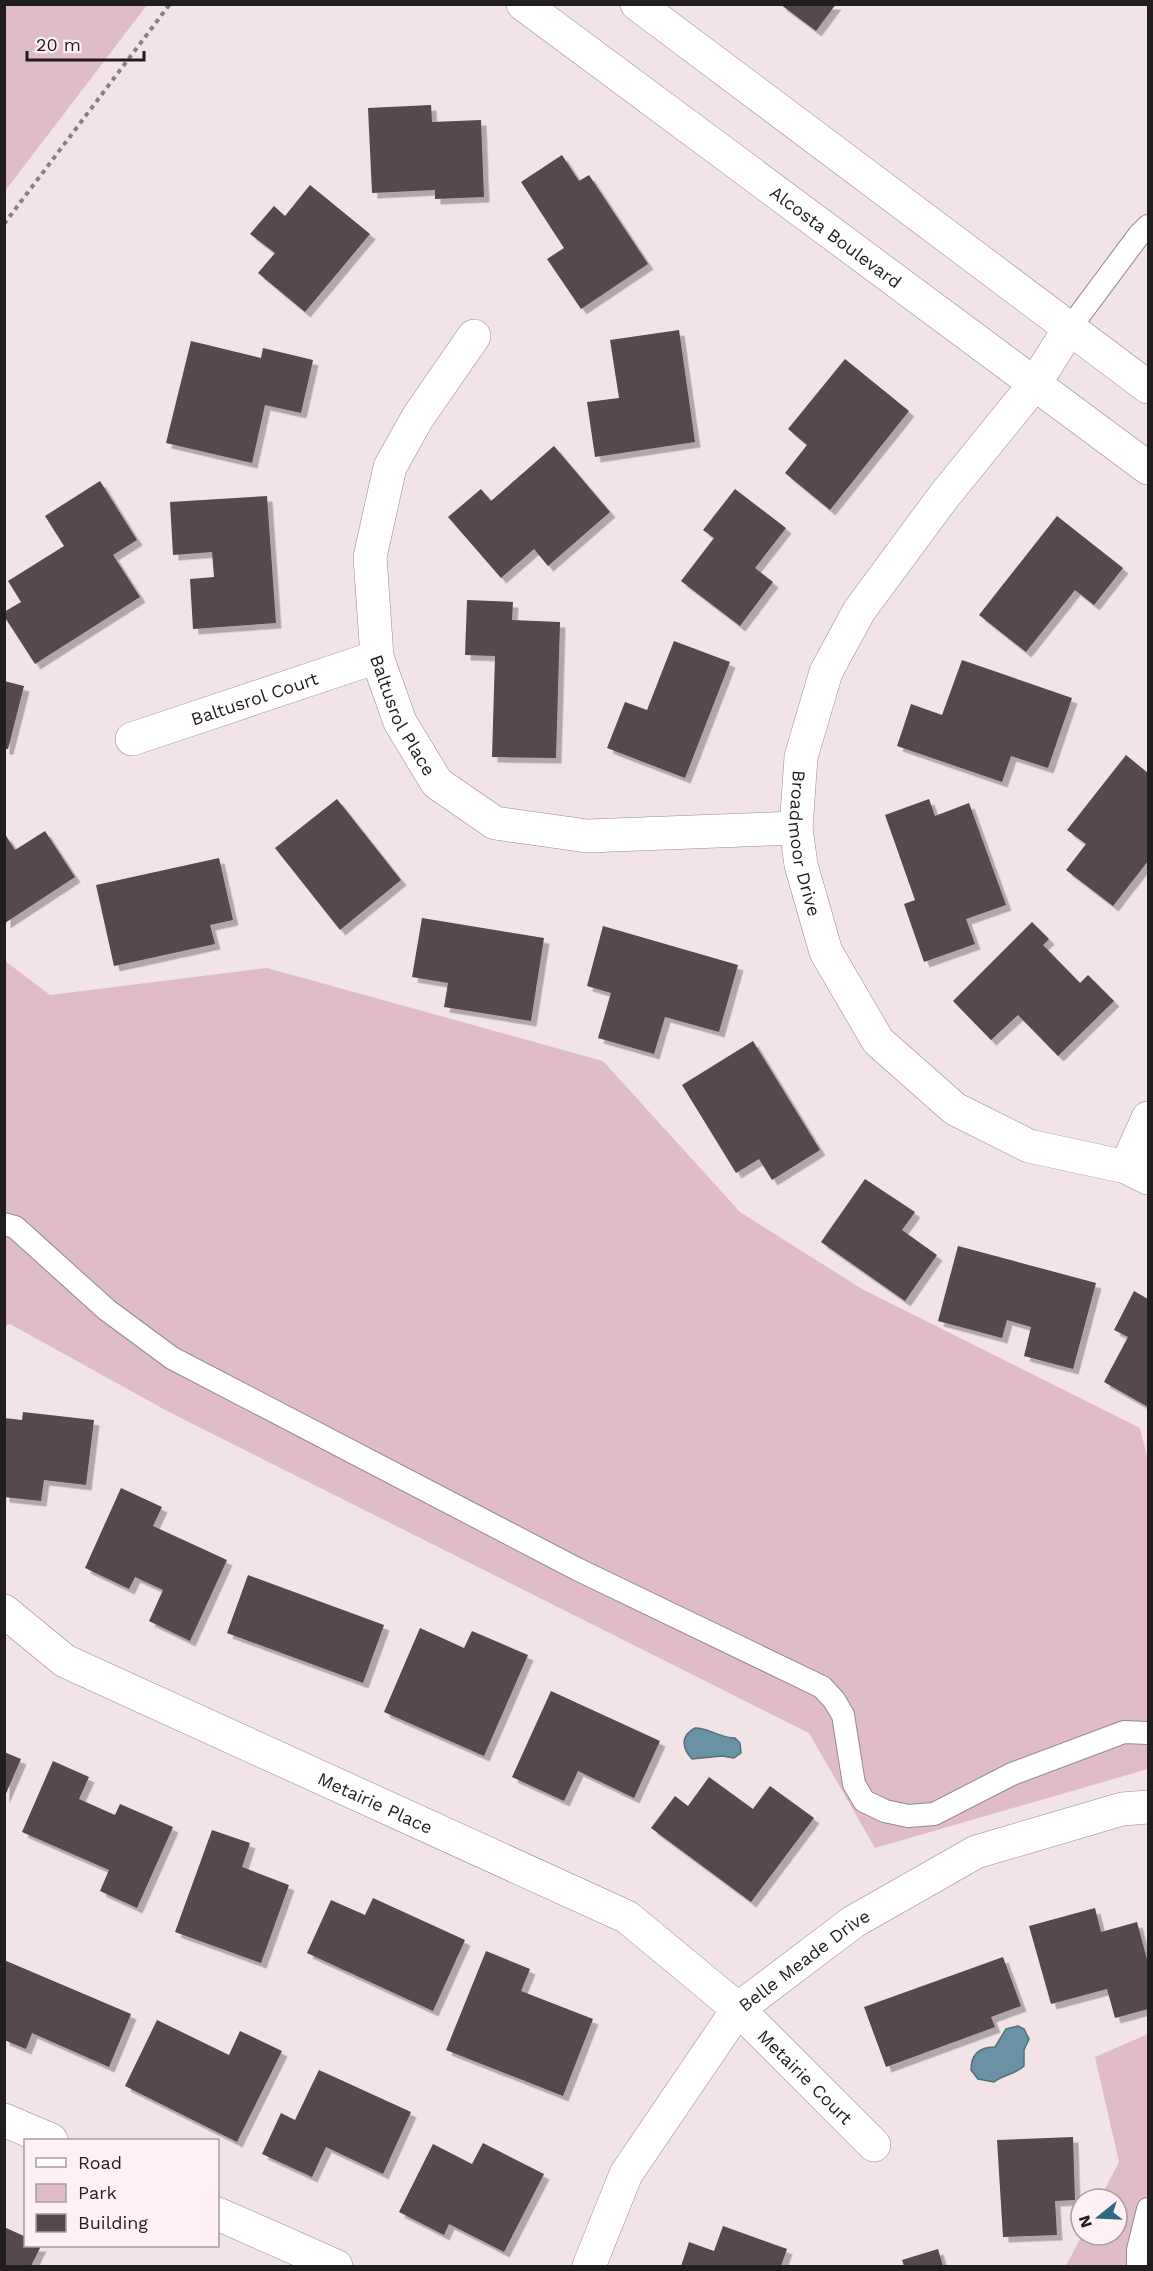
<svg xmlns="http://www.w3.org/2000/svg" width="1153" height="2271" font-family="'Work Sans',sans-serif">
<style>
.green{fill:#dfbcc6}
.water{fill:#6993a4;stroke:#54707c;stroke-width:1.5}
.building{fill:#54484c;filter:url(#shadow)}
.lines{fill:none;stroke-linecap:round;stroke-linejoin:round}
.service-casing{stroke:#96898c;stroke-width:24}
.minor-casing{stroke:#96898c;stroke-width:34}
.tertiary-casing{stroke:#96898c;stroke-width:34}
.secondary-casing{stroke:#96898c;stroke-width:34}
.path{stroke:#8a8082;stroke-width:4;stroke-dasharray:4.5 4.5;stroke-linecap:butt}
.service{stroke:#fff;stroke-width:22}
.minor{stroke:#fff;stroke-width:33}
.tertiary{stroke:#fff;stroke-width:33}
.secondary{stroke:#fff;stroke-width:33}
.labels{text-anchor:middle;dominant-baseline:central;stroke-width:6;stroke-linejoin:round;paint-order:stroke}
.street-label{font-size:18px;fill:#221d1e;stroke:#fff0f4}
</style>
<defs>
<filter id="shadow"><feDropShadow dx="5.5" dy="5.5" stdDeviation="0" flood-color="#0004"/></filter>
</defs>
<rect width="100%" height="100%" fill="#f2e3e7"/>
<path class="green" d="M5,4L147,5L5,191L4,5Z
M5,961L50,995L267,968L603,1061L740,1212L862,1289L1140,1428L1148,1461V1769L875,1848L809,1733L169,1412L10,1324L5,1326Z
M1148,2034V2266H1066L1082,2235H1117V2199H1100L1119,2162L1095,2057Z"/>
<path class="water" d="M695,1728C707,1727 719,1738 735,1738L740,1743L741,1753L734,1758L722,1756L692,1759C682,1748 680,1736 695,1728Z
M1018,2026L1024,2029L1029,2039L1024,2050V2066C1015,2075 1004,2074 994,2082L978,2079L971,2070C971,2054 979,2047 995,2047L1006,2029Z"/>
<path class="building" d="M780,4H836L816,31Z
M431,105L432,122L481,120L484,197L435,199V190L372,193L368,108Z
M562,155L579,181L589,175L648,264L581,309L547,259L564,248L521,182Z
M310,185L370,234L305,312L258,273L275,253L250,234L274,206L285,216Z
M679,330L695,442L595,457L587,402L619,398L610,340Z
M191,341L261,358L263,348L313,360L301,413L265,405L252,463L166,443Z
M845,359L909,411L830,510L785,473L807,445L788,429Z
M554,446L610,512L548,566L534,549L501,578L448,517L481,489L491,501Z
M100,481L137,540L113,555L140,597L35,664L4,616V612L21,602L8,581L64,546L45,516Z
M735,489L786,528L755,568L773,582L740,626L681,581L714,538L703,530Z
M267,496L276,623L193,629L190,579L214,577L212,552L173,555L170,502Z
M1057,516L1123,568L1094,605L1075,590L1026,652L979,615Z
M467,600L513,602L512,620L560,622L556,758L492,757L495,656L465,655Z
M674,641L730,662L685,778L607,748L625,702L647,710Z
M962,660L1072,698L1048,768L1011,756L1002,782L897,746L911,704L942,715Z
M4,681L24,686L8,749H4Z
M1126,755L1148,773V861L1113,906L1066,870L1086,844L1067,830Z
M337,799L401,880L340,930L275,848Z
M929,799L935,816L969,803L1006,905L966,919L975,944L924,962L904,904L915,900L885,815Z
M45,831L75,877L5,923V834L15,850Z
M219,858L233,920L210,925L215,944L114,966L96,885Z
M422,918L544,938L531,1021L444,1007L448,983L412,977Z
M1032,922L1049,939L1043,945L1080,983L1088,975L1114,1001L1058,1056L1018,1015L991,1040L953,1001Z
M603,926L738,965L719,1032L665,1017L654,1054L598,1038L611,993L587,986Z
M753,1041L820,1150L772,1180L759,1159L736,1173L682,1085Z
M865,1179L915,1212L902,1230L937,1255L905,1301L821,1242Z
M958,1246L1096,1283L1073,1369L1024,1356L1031,1327L1007,1320L1002,1338L938,1321Z
M1134,1291L1148,1299V1407L1104,1382L1128,1337L1114,1330Z
M23,1412L94,1420L86,1485L44,1480L41,1501L4,1497V1418L22,1420Z
M121,1488L162,1507L153,1526L227,1560L190,1641L149,1621L163,1590L135,1577L129,1589L85,1568Z
M248,1575L384,1625L363,1683L227,1633Z
M420,1628L464,1648L472,1631L528,1655L484,1756L384,1712Z
M551,1691L660,1741L634,1798L578,1771L564,1801L512,1777Z
M4,1752L21,1759L4,1798Z
M53,1761L89,1777L79,1799L115,1815L120,1804L173,1827L137,1908L100,1891L109,1870L22,1832Z
M709,1777L753,1809L770,1786L814,1818L751,1902L651,1828L675,1796L688,1806Z
M212,1830L250,1843L242,1867L289,1885L261,1963L175,1932Z
M373,1898L465,1940L433,2011L307,1953L331,1900L365,1915Z
M1095,1908L1101,1932L1137,1922L1148,1963V2009L1115,2018L1107,1989L1051,2004L1029,1926Z
M486,1951L530,1969L521,1991L593,2019L563,2096L446,2050Z
M1003,1957L1021,2006L991,2017L995,2027L886,2067L864,2007Z
M4,1960L131,2014L109,2067L32,2033L26,2049L4,2040Z
M157,2020L229,2055L240,2031L282,2051L237,2142L125,2086Z
M319,2070L411,2112L383,2174L326,2147L312,2177L262,2154L281,2113L295,2120Z
M1073,2137L1075,2200L1055,2201L1057,2235L1003,2237L997,2140Z
M483,2143L544,2174L504,2252L449,2224L444,2235L399,2212L433,2144L472,2164Z
M723,2226L787,2249L781,2266H681L689,2242L714,2251Z
M4,2227L26,2237V2246H41L31,2266H4Z
M938,2249L943,2266H904L902,2260Z"/>
<g class="lines">
<defs>
<path id="service" d="M1069,329L1139,235L1148,226
M4,1224L15,1227L107,1310L172,1358L577,1569L822,1687L834,1700L843,1715L854,1784L864,1801L885,1811L908,1816L934,1814L1012,1774L1124,1732L1148,1733
M1138,2266V2250L1148,2209"/>
<g id="minor">
<path id="s1" d="M474,336L418,417L390,467L370,557L377,657L400,722L437,783L495,823L587,836L796,828"/>
<path d="M1034,385L1069,329"/>
<path id="s2" d="M132,739L377,657"/>
<path d="M1126,1167L1148,1118"/>
<path id="s3" d="M4,1611L65,1661L627,1917L738,2009L874,2145"/>
<path d="M4,2120L51,2140"/>
<path d="M218,2214L336,2266"/>
<path id="s4" d="M589,2266L626,2174L738,2009L853,1922L976,1852L1122,1809L1148,1807"/>
</g>
<g id="tertiary">
<path id="s5" d="M1034,385L944,496L859,611L826,672L801,757L796,828L801,865L826,952L878,1041L955,1109L1029,1146L1126,1167L1148,1178"/>
</g>
<g id="secondary">
<path id="s6" d="M523,4L1148,468"/>
<path d="M637,4L1148,387"/>
</g>
</defs>
<use href="#service" class="service-casing"/>
<use href="#minor" class="minor-casing"/>
<use href="#tertiary" class="tertiary-casing"/>
<use href="#secondary" class="secondary-casing"/>
<path class="path" d="M4,224L170,4"/>
<use href="#service" class="service"/>
<use href="#minor" class="minor"/>
<use href="#tertiary" class="tertiary"/>
<use href="#secondary" class="secondary"/>
</g>
<g class="labels">
<g class="street-label">
<text stroke="none"><textPath href="#s6" startOffset="390">Alcosta Boulevard</textPath></text>
<text stroke="none"><textPath href="#s2" startOffset="129">Baltusrol Court</textPath></text>
<text stroke="none"><textPath href="#s1" startOffset="412">Baltusrol Place</textPath></text>
<text stroke="none"><textPath href="#s5" startOffset="531">Broadmoor Drive</textPath></text>
<text stroke="none"><textPath href="#s3" startOffset="420">Metairie Place</textPath></text>
<text stroke="none"><textPath href="#s4" startOffset="381">Belle Meade Drive</textPath></text>
<text stroke="none"><textPath href="#s3" startOffset="936">Metairie Court</textPath></text>
</g>
</g>
<rect width="1153" height="2271" fill="none" stroke="#221d1e" stroke-width="12"/>
<rect x="24" y="2139" width="195" height="108" fill="#fff0f4" stroke="#a79c9e" stroke-width="1.5"/>
<rect x="36" y="2158" width="30" height="9" fill="#ffffff" stroke="#a79c9e" stroke-width="1.5"/>
<text x="78" y="2169" font-size="18" fill="#221d1e">Road</text>
<rect x="36" y="2184" width="30" height="18" fill="#dfbcc6" stroke="#a79c9e" stroke-width="1.5"/>
<text x="78" y="2199" font-size="18" fill="#221d1e">Park</text>
<rect x="36" y="2214" width="30" height="18" fill="#54484c" stroke="#a79c9e" stroke-width="1.5"/>
<text x="78" y="2229" font-size="18" fill="#221d1e">Building</text>
<g transform="translate(1099 2217) rotate(252)"><circle r="28" fill="#fff0f4" stroke="#a79c9e" stroke-width="1.5"/>
<path d="M0-4.5L10 22L0 15L-10 22Z" fill="#2c6a80"/>
<text y="-9" font-size="16" font-weight="bold" text-anchor="middle" fill="#221d1e">N</text>
</g>
<path d="M27 51v9h117v-9" fill="none" stroke="#221d1e" stroke-width="3"/>
<text x="36" y="51" font-size="18" fill="#221d1e" stroke="#fff0f4" stroke-width="4.5" paint-order="stroke">20 m</text>
</svg>
